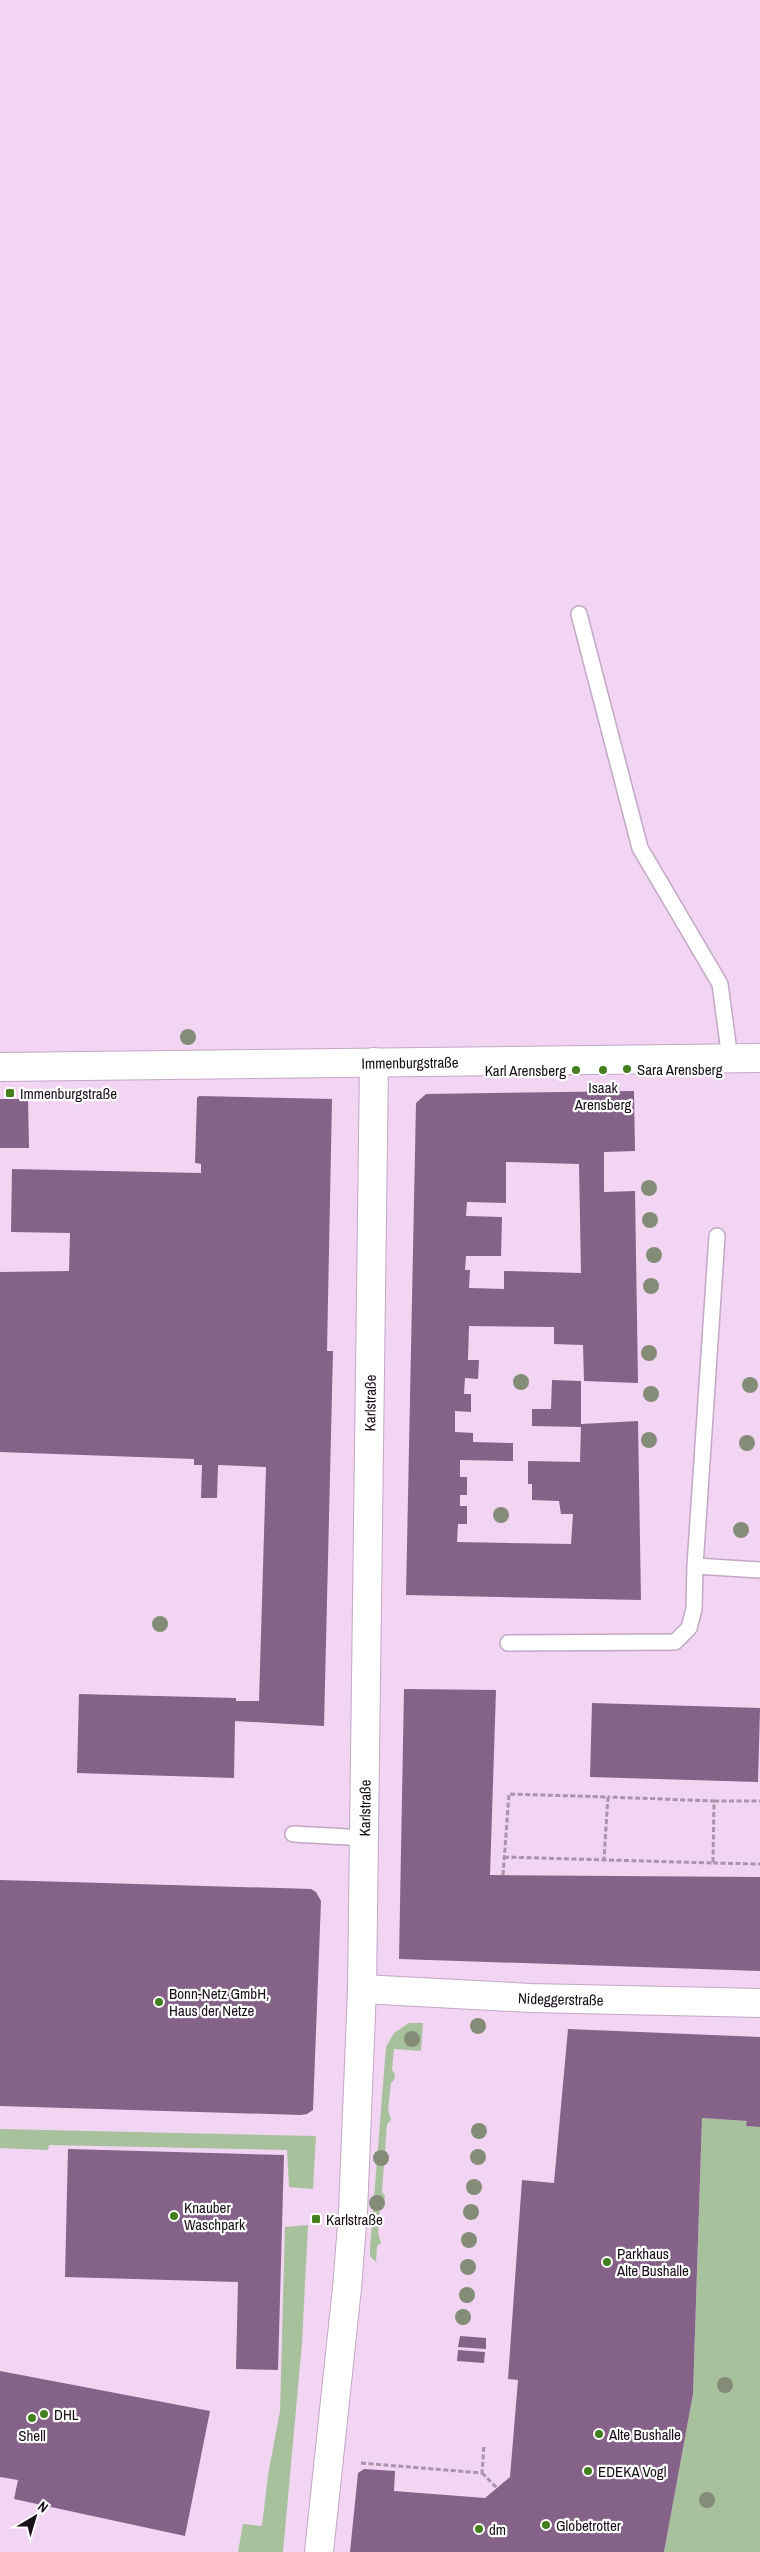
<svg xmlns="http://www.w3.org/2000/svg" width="760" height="2552" font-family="'Archivo Narrow',sans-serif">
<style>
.green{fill:#a7c19c}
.building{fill:#856288;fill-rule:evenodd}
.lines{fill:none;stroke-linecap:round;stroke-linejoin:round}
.lane-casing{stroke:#c2a8c4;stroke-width:18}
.street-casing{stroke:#c2a8c4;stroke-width:30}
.path{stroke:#aa94ab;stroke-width:3;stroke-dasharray:5 2.5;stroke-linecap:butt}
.lane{stroke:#fff;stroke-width:15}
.street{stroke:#fff;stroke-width:28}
.tree{fill:#848c77}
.poi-dot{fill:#43801d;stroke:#fff;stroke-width:2}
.labels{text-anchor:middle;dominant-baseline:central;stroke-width:4.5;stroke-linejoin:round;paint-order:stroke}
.street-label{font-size:15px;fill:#19101a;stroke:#fff}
.poi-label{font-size:15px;fill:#19101a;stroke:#fff;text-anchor:start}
</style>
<rect width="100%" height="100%" fill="#f1d5f2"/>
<path class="green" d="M409,2023H423L421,2051L394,2049L392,2070L395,2074L394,2080L391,2083L388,2110L391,2120L387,2124L385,2151L388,2155L384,2165L382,2192L385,2196L384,2201L380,2204L378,2233L381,2243L377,2246L376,2262L370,2256V2248L386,2047L394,2033Z
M702,2118L747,2121V2126L760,2127V2552H664L693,2394Z
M0,2129L316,2136L313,2189L289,2187L287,2150L49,2145L48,2150L0,2148Z
M308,2225L302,2343L283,2552H238L243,2524L262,2526L268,2475L280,2411L285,2227Z"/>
<path class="building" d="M634,1091L635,1151L604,1152V1192L635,1191L638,1383L584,1381L583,1345L554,1344V1327L469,1326L468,1360H479L478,1379L465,1378L464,1394H471V1412L455,1411V1432L473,1433V1442L513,1443V1461L460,1460V1477H467V1495H460V1506H467V1524H458L457,1542L571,1544L573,1514H561L559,1501L532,1500V1484H528V1461L580,1462L581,1427L532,1426V1409H551L552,1380L581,1381V1424L638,1421L641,1600L406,1595L416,1103L426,1094ZM506,1162L579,1164L581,1273L504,1271V1289L469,1288L470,1270H465L466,1256H501L502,1217L466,1216L467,1202L506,1203Z
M199,1096L332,1099L327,1351H333L324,1726L235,1721L234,1778L77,1773L79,1694L236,1698V1701H259L266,1467L218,1465L217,1498H201L202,1465H194V1459L0,1452V1272L69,1271L70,1233L11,1232L12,1169L201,1173V1164L195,1163L197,1098Z
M0,1099H28L29,1148H0Z
M404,1689L496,1690L490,1875L760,1877V1971L399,1959Z
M592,1703L760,1708L758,1782L590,1777Z
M0,1880L311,1889L316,1892L321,1901L313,2110L307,2114L301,2115L0,2106Z
M568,2029L760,2037V2127L746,2126L747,2121L702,2118L693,2394L664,2552H350L358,2473L364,2469L395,2471L394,2491L485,2498L510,2477L518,2380L508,2379L522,2180L554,2183Z
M68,2149L284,2155L278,2370L236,2369L238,2282L65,2277Z
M460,2336L486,2338V2349L458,2347Z
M458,2350L485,2352L484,2363L457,2361Z
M0,2371L210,2411L185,2536L14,2499L18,2480L0,2477Z"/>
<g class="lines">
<defs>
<path id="lane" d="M579,614L640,848L720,984L730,1059
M695,1566L717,1236
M508,1643L675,1642L689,1628L694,1609L695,1566L760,1570
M293,1834L366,1838"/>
<g id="street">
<path id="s1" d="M0,1067L760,1058"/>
<path id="s2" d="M362,1989L531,1998L760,2003"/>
<path id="s3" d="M319,2552L347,2288L353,2212L362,1989L374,1062"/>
</g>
</defs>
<use href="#lane" class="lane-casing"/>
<use href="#street" class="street-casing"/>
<path class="path" d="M714,1801H760
M504,1857L713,1863L714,1801L608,1797
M713,1863L760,1864
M503,1875L509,1794L608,1797L604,1859
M361,2463L482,2473L484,2445
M482,2473L497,2488"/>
<use href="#lane" class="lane"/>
<use href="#street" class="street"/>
</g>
<g class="tree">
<circle cx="188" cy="1037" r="8"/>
<circle cx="649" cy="1188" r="8"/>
<circle cx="650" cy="1220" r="8"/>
<circle cx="654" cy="1255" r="8"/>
<circle cx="651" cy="1286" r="8"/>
<circle cx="649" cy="1353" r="8"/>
<circle cx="521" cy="1382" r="8"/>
<circle cx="750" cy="1385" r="8"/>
<circle cx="651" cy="1394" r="8"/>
<circle cx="649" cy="1440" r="8"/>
<circle cx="747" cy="1443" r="8"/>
<circle cx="501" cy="1515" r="8"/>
<circle cx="741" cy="1530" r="8"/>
<circle cx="160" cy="1624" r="8"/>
<circle cx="478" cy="2026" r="8"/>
<circle cx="412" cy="2039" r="8"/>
<circle cx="479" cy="2131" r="8"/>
<circle cx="478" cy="2157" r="8"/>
<circle cx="381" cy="2158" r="8"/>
<circle cx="474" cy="2187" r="8"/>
<circle cx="377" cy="2203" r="8"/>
<circle cx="471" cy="2212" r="8"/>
<circle cx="469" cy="2240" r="8"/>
<circle cx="468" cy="2267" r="8"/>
<circle cx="467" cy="2295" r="8"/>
<circle cx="463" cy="2317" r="8"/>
<circle cx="725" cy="2385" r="8"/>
<circle cx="707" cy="2500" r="8"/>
</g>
<g class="poi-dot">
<circle cx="627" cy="1069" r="5"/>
<circle cx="576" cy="1070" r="5"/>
<circle cx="603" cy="1070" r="5"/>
<rect x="5" y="1088" width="10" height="10" rx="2.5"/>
<circle cx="159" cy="2002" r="5"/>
<circle cx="174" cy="2216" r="5"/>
<rect x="311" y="2214" width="10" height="10" rx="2.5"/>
<circle cx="607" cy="2262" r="5"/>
<circle cx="44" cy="2414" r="5"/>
<circle cx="32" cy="2418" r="5"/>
<circle cx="599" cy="2434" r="5"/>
<circle cx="588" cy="2471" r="5"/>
<circle cx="546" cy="2525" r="5"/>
<circle cx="479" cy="2529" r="5"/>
</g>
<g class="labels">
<g class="street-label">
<text stroke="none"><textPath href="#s1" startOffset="410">Immenburgstraße</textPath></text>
<text stroke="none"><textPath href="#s3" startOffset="1151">Karlstraße</textPath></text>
<text stroke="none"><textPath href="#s3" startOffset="746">Karlstraße</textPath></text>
<text stroke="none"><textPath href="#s2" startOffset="199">Nideggerstraße</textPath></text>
</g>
<g class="poi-label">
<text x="637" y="1069">Sara Arensberg</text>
<text x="566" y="1070" text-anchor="end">Karl Arensberg</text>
<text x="603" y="1087" text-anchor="middle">Isaak<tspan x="603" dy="17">Arensberg</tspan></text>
<text x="20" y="1093">Immenburgstraße</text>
<text x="169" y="1993">Bonn-Netz GmbH,<tspan x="169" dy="17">Haus der Netze</tspan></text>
<text x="184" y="2207">Knauber<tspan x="184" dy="17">Waschpark</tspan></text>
<text x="326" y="2219">Karlstraße</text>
<text x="617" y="2253">Parkhaus<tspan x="617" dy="17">Alte Bushalle</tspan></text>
<text x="54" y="2414">DHL</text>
<text x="609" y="2434">Alte Bushalle</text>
<text x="32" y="2435" text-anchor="middle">Shell</text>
<text x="598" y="2471">EDEKA Vogl</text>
<text x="556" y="2525">Globetrotter</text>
<text x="489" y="2529">dm</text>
</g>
</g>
<g transform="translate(35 2517) rotate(38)" stroke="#ffffff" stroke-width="4" paint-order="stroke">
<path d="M0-4L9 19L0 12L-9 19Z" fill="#19101a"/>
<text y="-8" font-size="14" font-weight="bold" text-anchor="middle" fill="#19101a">N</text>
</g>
</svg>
